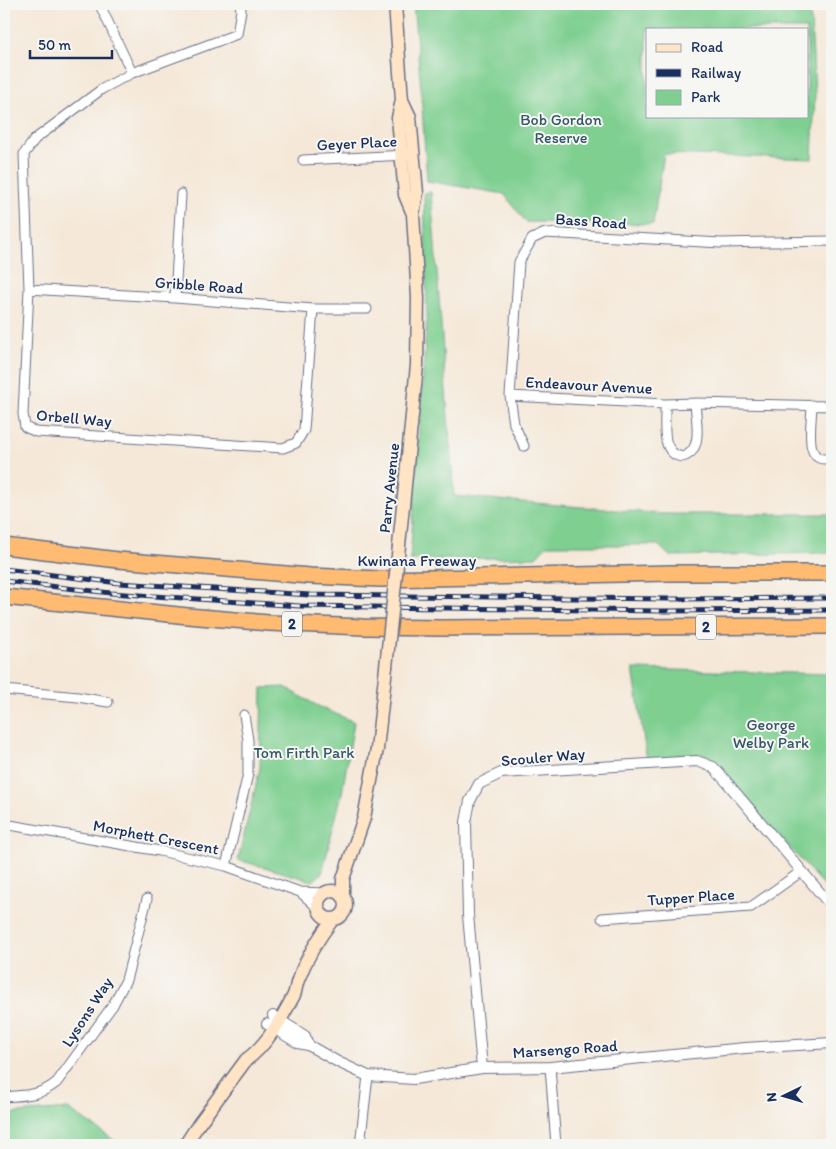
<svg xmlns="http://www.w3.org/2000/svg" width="836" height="1149" font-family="Itim,sans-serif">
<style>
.green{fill:#7ecf90;stroke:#4c7f77;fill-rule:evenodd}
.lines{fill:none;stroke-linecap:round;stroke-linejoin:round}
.minor-casing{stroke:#677089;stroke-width:11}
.tertiary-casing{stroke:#677089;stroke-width:12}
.secondary-casing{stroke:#677089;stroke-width:15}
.motorway-casing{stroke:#677089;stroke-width:18}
.minor{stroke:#fff;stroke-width:9}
.tertiary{stroke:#fff;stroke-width:10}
.secondary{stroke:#ffe4c6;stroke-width:12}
.motorway{stroke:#ffbb71;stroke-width:15}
.rail-casing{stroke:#1b2f5e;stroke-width:5}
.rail{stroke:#f6f6f2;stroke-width:3;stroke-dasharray:9;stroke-linecap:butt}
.secondary-bridge-casing{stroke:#677089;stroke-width:15;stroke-linecap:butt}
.secondary-bridge{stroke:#ffe4c6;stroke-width:12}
.labels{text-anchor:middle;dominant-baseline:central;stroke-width:4;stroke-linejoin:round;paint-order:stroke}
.shield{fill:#f6f6f2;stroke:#5d6b8a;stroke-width:1}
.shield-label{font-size:15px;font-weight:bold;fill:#1b2f5e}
.park-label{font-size:16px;fill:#34576a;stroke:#f6f6f2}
.street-label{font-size:16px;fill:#1b2f5e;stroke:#f6f6f2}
</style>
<rect width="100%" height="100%" fill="#f6f6f2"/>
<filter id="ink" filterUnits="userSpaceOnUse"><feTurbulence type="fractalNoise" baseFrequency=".02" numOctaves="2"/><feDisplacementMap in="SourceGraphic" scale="10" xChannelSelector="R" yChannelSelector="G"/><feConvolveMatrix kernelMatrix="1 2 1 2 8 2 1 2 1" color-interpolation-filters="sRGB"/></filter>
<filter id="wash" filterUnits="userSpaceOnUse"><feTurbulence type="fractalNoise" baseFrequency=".0096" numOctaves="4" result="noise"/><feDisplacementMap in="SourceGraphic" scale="20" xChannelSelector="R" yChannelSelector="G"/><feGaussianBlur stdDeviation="1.12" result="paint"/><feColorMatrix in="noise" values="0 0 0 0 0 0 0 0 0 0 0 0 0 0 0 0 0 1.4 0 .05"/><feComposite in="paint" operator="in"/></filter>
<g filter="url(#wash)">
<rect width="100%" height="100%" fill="#f5e8d8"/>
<path class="green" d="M413,4H806L811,19L815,95L812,159L664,154L653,224L526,222L504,194L427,181L420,78ZM647,29H807V116H647Z
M431,192L454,496L663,514H832V553L670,556L658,545H547L536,557L410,560L427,316L424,193Z
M633,669L832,674V895L708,756L647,760Z
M285,687L316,705L354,722L342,793L322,873L313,881L238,860L260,768L262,688Z
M68,1109L121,1145H4V1114Z"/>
</g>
<g filter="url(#ink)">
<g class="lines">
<defs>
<path id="minor" d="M240,4L241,10L237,34L132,73L102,89L35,139L24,154L29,289L23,414L25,427L36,432L283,448L296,443L304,430L313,309
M100,5L132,73
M303,160L407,155
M29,289L175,298L313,309H367
M175,298L181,194
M510,396L665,404L695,403L832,406
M665,404C666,422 659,453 682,457C704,452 696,420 695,403
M812,405C812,421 802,469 832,457
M524,446L514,424L510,396L519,262L532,239L545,233L721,243L832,241
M4,690L78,697L108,702
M4,824L160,851L226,866L300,892L324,893
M226,866L248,774V740L244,715
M300,892L318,908
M602,918L751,907L802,871
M550,1067L556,1145
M4,1097C24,1095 41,1096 57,1082L113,1005L126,980L147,899
M360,1145L368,1076"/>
<path id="tertiary" d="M273,1016L305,1036L308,1045
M267,1024L298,1043L308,1045L338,1062L368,1076L414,1079L482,1068L550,1067L745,1048L832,1043
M482,1068L468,915L466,822L470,801L479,784L501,773L697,761L713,767L725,780L832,907"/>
<path id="secondary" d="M395,4L402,100L398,118L405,195L413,214
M399,546L417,365L418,298L413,214L417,193L416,182L410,117L402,100
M318 905a14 14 0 1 1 28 0a14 14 0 1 1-28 0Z
M343,897V879L364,818L377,749L386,667
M185,1145L198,1125L246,1060C267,1045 282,1018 294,995C296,990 296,985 298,980C306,959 319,937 333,919"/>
<path id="motorway" d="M4,546L118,560L310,576L380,579L671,573H832
M4,597L188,616L269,623L363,627L442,628L832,626"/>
</defs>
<use href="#minor" class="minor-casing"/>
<use href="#tertiary" class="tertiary-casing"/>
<use href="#secondary" class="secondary-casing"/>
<use href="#motorway" class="motorway-casing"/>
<use href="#minor" class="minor"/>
<use href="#tertiary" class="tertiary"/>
<use href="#secondary" class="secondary"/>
<use href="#motorway" class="motorway"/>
<defs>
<path id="rail" d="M4,569L119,583L310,595L670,599L832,598
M4,581L111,593L300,606L662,611L832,610"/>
</defs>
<use href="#rail" class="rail-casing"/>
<use href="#rail" class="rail"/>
<defs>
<path id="secondary-bridge" d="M386,667L399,546"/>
</defs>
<use href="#secondary-bridge" class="secondary-bridge-casing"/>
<use href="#secondary-bridge" class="secondary-bridge"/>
</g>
</g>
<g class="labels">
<g class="shield">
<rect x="282" y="611.5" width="20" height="25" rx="4"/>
<rect x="696" y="614.5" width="20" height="25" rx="4"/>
</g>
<g class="shield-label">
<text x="292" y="624">2</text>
<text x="706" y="627">2</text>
</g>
<g class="park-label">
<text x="561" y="119">Bob Gordon<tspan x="561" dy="18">Reserve</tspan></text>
<text x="771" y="724">George<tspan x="771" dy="18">Welby Park</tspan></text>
<text x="304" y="752">Tom Firth Park</text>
</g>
<g class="street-label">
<text transform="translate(357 143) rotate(-3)">Geyer Place</text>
<text transform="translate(591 221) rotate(4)">Bass Road</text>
<text transform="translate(199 285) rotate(4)">Gribble Road</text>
<text transform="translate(589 385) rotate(3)">Endeavour Avenue</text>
<text transform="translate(74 418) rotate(5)">Orbell Way</text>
<text transform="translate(389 488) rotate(-84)">Parry Avenue</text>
<text x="417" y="560">Kwinana Freeway</text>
<text transform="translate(543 757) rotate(-5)">Scouler Way</text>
<text transform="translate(156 837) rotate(11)">Morphett Crescent</text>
<text transform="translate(691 897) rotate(-4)">Tupper Place</text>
<text transform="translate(87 1012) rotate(-57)">Lysons Way</text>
<text transform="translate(565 1049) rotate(-4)">Marsengo Road</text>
</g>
</g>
<rect width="836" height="1149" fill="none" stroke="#f6f6f2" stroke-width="20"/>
<rect x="646" y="28" width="162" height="90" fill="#f6f6f2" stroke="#9ea6b7"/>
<rect x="656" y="44" width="25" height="8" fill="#ffe4c6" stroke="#9ea6b7"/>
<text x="691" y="52" font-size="15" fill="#1b2f5e">Road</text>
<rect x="656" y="69" width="25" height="8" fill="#1b2f5e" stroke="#9ea6b7"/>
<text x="691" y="78" font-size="15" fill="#1b2f5e">Railway</text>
<rect x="656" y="90" width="25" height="15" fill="#7ecf90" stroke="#9ea6b7"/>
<text x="691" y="102" font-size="15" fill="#1b2f5e">Park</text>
<g transform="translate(784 1096) rotate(265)" stroke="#f6f6f2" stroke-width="4" paint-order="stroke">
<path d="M0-4L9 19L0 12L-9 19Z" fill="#1b2f5e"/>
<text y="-8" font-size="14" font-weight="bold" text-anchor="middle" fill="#1b2f5e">N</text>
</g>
<path d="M30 50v8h82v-8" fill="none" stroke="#1b2f5e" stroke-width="2.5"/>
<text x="38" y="50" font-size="15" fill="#1b2f5e" stroke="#f6f6f2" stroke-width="4" paint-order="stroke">50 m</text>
</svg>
